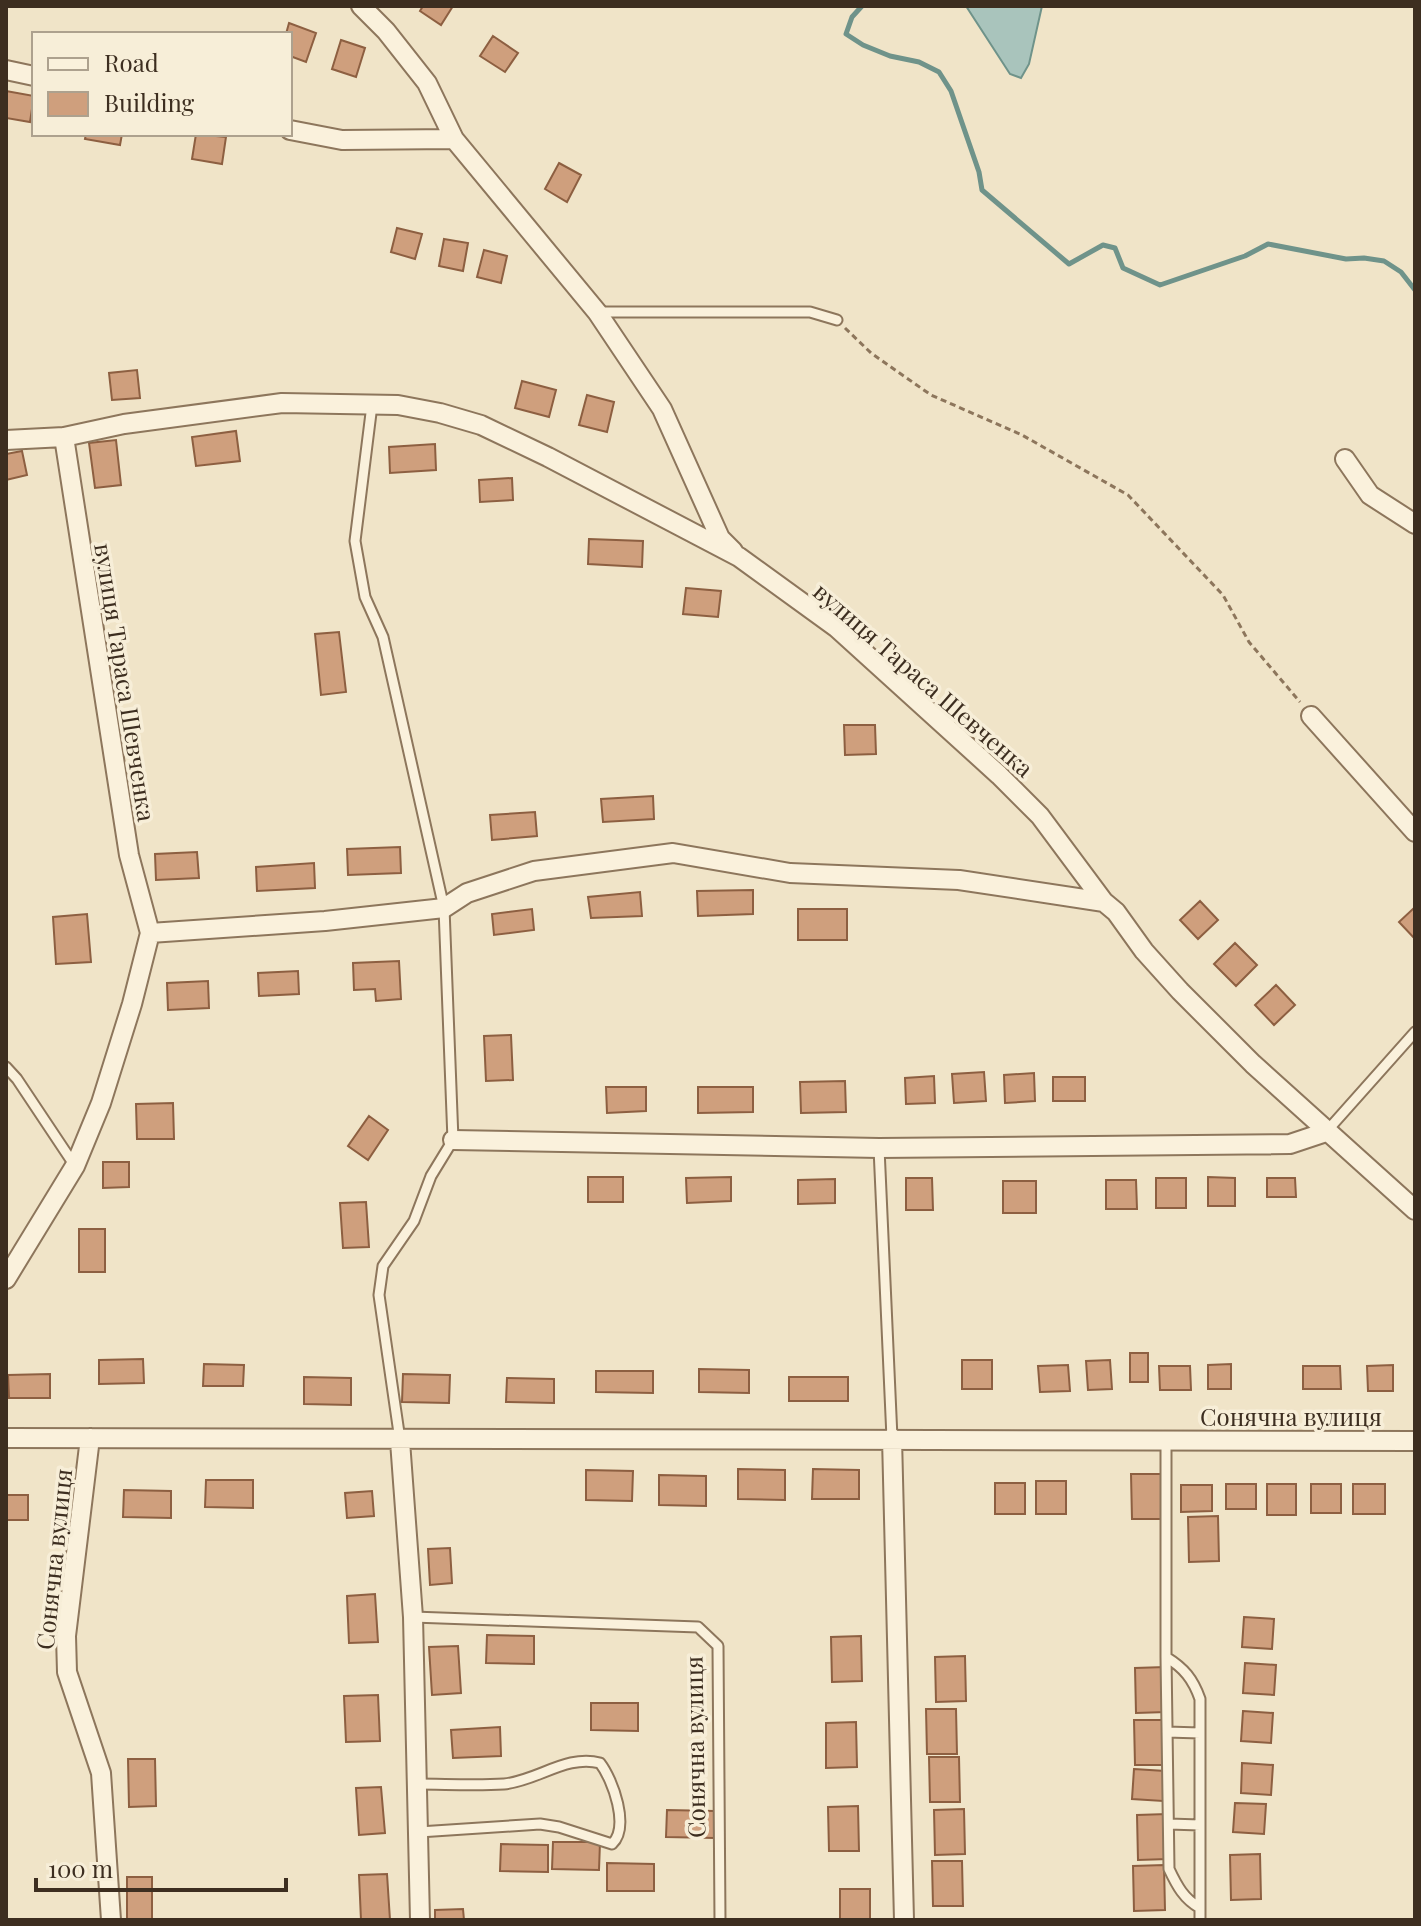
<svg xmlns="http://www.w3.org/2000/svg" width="1421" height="1926" font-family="'Playfair Display',serif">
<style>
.water{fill:#a9c4bc;stroke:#6f938a;stroke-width:2}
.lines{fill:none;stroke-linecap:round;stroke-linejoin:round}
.stream{stroke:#6f938a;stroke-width:5}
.building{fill:#cf9f7d;stroke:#8d5f41;stroke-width:2}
.lane-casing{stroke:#8d765c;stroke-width:13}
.street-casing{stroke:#8d765c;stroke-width:22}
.path{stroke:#8d765c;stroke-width:3;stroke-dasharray:6 4;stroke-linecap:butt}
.lane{stroke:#faf1dc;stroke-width:9}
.street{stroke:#faf1dc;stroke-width:18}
.labels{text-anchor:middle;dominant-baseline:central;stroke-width:7;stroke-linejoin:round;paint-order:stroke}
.street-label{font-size:24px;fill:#3d2e20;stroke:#f7eed8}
</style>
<rect width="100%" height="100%" fill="#f0e4c8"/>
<path class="water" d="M966,6H1042L1029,64L1021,78L1010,74Z"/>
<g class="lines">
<path class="stream" d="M862,6L852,17L846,34L863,45L890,56L919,62L939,72L951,91L979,172L982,190L1069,264L1103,245L1115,248L1123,268L1160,285L1245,256L1268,244L1346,259L1364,258L1384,261L1401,272L1415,290"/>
</g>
<path class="building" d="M423,6H453L441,25L420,11Z
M289,23L316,33L306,62L290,56V34H286Z
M493,36L518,53L505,72L480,56Z
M341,40L365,48L356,77L332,69Z
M6,91L34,96L30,122L6,118Z
M86,134H122L120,145L85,139Z
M196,134L226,137L222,164L192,159Z
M559,163L581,175L567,202L545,189Z
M397,228L422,234L415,259L391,252Z
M444,239L468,243L463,271L439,266Z
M484,250L507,256L501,283L477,277Z
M137,370L140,398L112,400L109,373Z
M522,381L556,390L549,417L515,408Z
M587,395L614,402L607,432L579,425Z
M236,431L240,461L196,466L192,437Z
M116,440L121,485L95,488L89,443Z
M435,444L436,470L390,473L389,447Z
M22,451L27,475L6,480V454Z
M512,478L513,500L480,502L479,480Z
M589,539L643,541L642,567L588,564Z
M686,588L721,591L718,617L683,614Z
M339,632L346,692L321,695L315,634Z
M844,725H875L876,754L845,755Z
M653,796L654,819L603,822L601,799Z
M535,812L537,836L492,840L490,815Z
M400,847L401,873L348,875L347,849Z
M197,852L199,878L156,880L155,854Z
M314,863L315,888L257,891L256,867Z
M753,890V914L698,916L697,891Z
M640,892L642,916L591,918L588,897Z
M1200,901L1218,920L1198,939L1180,920Z
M1415,907V939L1399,922Z
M532,909L534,930L494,935L492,914Z
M798,909H847V940H798Z
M87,914L91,962L56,964L53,917Z
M1235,943L1257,965L1236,986L1214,964Z
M399,961L401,999L376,1001L375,989L354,990L353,963Z
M298,971L299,994L259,996L258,973Z
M208,981L209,1008L168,1010L167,983Z
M1276,985L1295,1005L1274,1025L1255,1005Z
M511,1035L513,1080L486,1081L484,1036Z
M984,1072L986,1101L954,1103L952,1074Z
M1034,1073L1035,1101L1005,1103L1004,1075Z
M934,1076L935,1103L906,1104L905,1078Z
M1053,1077H1085V1101H1053Z
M845,1081L846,1112L801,1113L800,1082Z
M606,1087H646V1111L607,1113Z
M698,1087H753V1112L698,1113Z
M173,1103L174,1139H137L136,1104Z
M369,1116L388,1130L368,1160L348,1146Z
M103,1162H129V1187L103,1188Z
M588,1177H623V1202H588Z
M731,1177V1201L687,1203L686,1178Z
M1208,1177L1235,1178V1206H1208Z
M906,1178H932L933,1210H906Z
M1156,1178H1186V1208H1156Z
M1267,1178H1295L1296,1197H1267Z
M835,1179V1203L798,1204V1180Z
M1106,1180H1136L1137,1209H1106Z
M1003,1181H1036V1213H1003Z
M366,1202L369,1247L343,1248L340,1203Z
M79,1229H105V1272H79Z
M1130,1353H1148V1382H1130Z
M143,1359L144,1383L99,1384V1360Z
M962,1360H992V1389H962Z
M1110,1360L1112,1389L1088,1390L1086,1361Z
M204,1364L244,1365L243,1386H203Z
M1231,1364V1389H1208V1365Z
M1068,1365L1070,1391L1040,1392L1038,1366Z
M1393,1365V1391H1368L1367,1366Z
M1159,1366H1190L1191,1390H1160Z
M1303,1366H1340L1341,1389H1303Z
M699,1369L749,1370V1393L699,1392Z
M596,1371H653V1393L596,1392Z
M50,1374V1398H9L8,1375Z
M403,1374L450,1375L449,1403L402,1402Z
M304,1377L351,1378V1405L304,1404Z
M789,1377H848V1401H789Z
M507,1378L554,1379V1403L506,1402Z
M738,1469L785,1470V1500L738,1499Z
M813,1469L859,1470V1499H812Z
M586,1470L633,1471L632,1501L586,1500Z
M1131,1474H1161L1162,1519H1132Z
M659,1475L706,1476V1506L659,1505Z
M206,1480H253V1508L205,1507Z
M1036,1481H1066V1514H1036Z
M995,1483H1025V1514H995Z
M1226,1484H1256V1509H1226Z
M1267,1484H1296V1515H1267Z
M1311,1484H1341V1513H1311Z
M1353,1484H1385V1514H1353Z
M1181,1485H1212V1511L1181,1512Z
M124,1490L171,1491V1518L123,1517Z
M372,1491L374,1516L347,1518L345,1493Z
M6,1495H28V1520H6Z
M1218,1516L1219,1561L1189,1562L1188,1517Z
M450,1548L452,1583L430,1585L428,1549Z
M375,1594L378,1642L349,1643L347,1596Z
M1244,1617L1274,1619L1272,1649L1242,1647Z
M487,1635L534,1636V1664L486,1663Z
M861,1636L862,1681L832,1682L831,1637Z
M458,1646L461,1693L432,1695L429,1647Z
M965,1656L966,1701L936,1702L935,1657Z
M1245,1663L1276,1665L1274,1695L1243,1693Z
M1165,1667L1166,1712L1136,1713L1135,1668Z
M378,1695L380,1741L346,1742L344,1696Z
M591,1703H638V1731L591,1730Z
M926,1709H956L957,1754H927Z
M1243,1711L1273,1713L1271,1743L1241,1741Z
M1134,1720H1164L1165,1765H1135Z
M856,1722L857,1767L826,1768V1723Z
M500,1727L501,1756L453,1758L451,1730Z
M929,1757H959L960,1802H930Z
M128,1759H155L156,1806L129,1807Z
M1242,1763L1273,1765L1271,1795L1241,1793Z
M1134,1769L1165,1771L1163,1801L1132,1799Z
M381,1787L385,1833L359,1835L356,1788Z
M1235,1803L1266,1804L1264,1834L1233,1832Z
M858,1806L859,1851H829L828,1807Z
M964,1809L965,1854L935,1855L934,1810Z
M667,1810L714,1811V1838L666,1837Z
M1167,1814L1168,1859L1138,1860L1137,1815Z
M553,1842H600L599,1870L552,1869Z
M501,1844L548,1845V1872L500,1871Z
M1260,1854L1261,1899L1231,1900L1230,1855Z
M932,1861H962L963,1906H933Z
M607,1863L654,1864V1891H607Z
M1164,1865L1165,1910L1134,1911L1133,1866Z
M387,1874L390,1920H361L359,1875Z
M127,1877H152V1920H127Z
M840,1889H870V1920H840Z
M463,1909L464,1920H435V1910Z"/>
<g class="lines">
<defs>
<path id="lane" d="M597,312H810L837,320
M372,405L355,541L365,597L383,637L444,908L453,1140L431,1176L414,1221L383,1266L379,1295L400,1440
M6,1067L17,1079L75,1166
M1326,1132L1415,1032
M879,1148L892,1438
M1166,1440V1657L1169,1869C1177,1886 1184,1899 1200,1908
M413,1617L698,1627L718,1646L720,1920
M1166,1657C1184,1668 1193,1679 1200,1699V1920
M1167,1732L1200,1733
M416,1784C445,1784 475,1786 504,1784C537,1781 567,1754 600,1763C613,1780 630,1827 612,1844L559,1827L540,1824L419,1832
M1169,1824L1200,1825"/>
<path id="street" d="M361,6L386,31L427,83L454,139L597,312L662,409L720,538L733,551
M6,70L34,76
M290,130L342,140L454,139
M6,440L64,437L124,424L282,403L398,405L440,413L481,425L548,457L739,557L837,628L999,775L1040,816L1104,902L1116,912L1144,951L1180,991L1253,1064L1415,1210
M1345,459L1370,495L1415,524
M1311,716L1415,832
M150,933L325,921L444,908L467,893L534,871L673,853L790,873L959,880L1104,902
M453,1140L879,1148L1290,1144L1326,1132
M6,1279L75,1166L101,1103L132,1004L150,933L129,855L64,437
M6,1438L1415,1441
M90,1438L66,1636L67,1672L101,1773L111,1920
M892,1438L904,1920
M400,1441L413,1617L420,1920"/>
</defs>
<use href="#lane" class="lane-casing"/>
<use href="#street" class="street-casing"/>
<path class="path" d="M845,328L871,353L931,395L1022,435L1128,495L1223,595L1249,642L1300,702"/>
<use href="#lane" class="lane"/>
<use href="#street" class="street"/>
</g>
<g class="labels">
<g class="street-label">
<text transform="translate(924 679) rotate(41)">вулиця Тараса Шевченка</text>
<text transform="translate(126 682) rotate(81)">вулиця Тараса Шевченка</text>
<text x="1291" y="1416">Сонячна вулиця</text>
<text transform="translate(53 1559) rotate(-84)">Сонячна вулиця</text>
<text transform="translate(694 1747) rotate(-91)">Сонячна вулиця</text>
</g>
</g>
<rect width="1421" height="1926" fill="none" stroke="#3d2e20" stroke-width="16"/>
<rect x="32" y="32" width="260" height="104" fill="#f7eed8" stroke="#ada18e" stroke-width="2"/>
<rect x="48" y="58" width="40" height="12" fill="#faf1dc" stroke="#ada18e" stroke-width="2"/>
<text x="104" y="72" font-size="24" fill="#3d2e20">Road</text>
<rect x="48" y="92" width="40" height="24" fill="#cf9f7d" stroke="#ada18e" stroke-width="2"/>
<text x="104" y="112" font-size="24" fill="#3d2e20">Building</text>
<path d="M36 1878v12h250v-12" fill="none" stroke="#3d2e20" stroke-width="4"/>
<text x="48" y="1878" font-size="24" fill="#3d2e20" stroke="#f7eed8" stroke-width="6" paint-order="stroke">100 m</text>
</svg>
